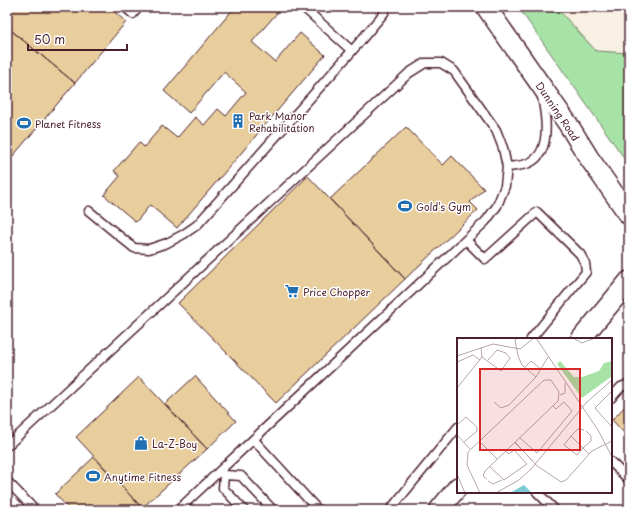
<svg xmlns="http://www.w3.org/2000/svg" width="636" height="517" font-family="'Playpen Sans',sans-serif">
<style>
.built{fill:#f8f0e2}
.green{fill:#a7e2a7;stroke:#788069}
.building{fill:#e8ce9d;stroke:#4a1f2b}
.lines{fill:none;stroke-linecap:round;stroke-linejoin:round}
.service-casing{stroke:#4a1f2b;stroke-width:11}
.tertiary-casing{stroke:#4a1f2b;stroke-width:22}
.service{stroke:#fff;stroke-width:8}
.tertiary{stroke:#fff;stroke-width:19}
.labels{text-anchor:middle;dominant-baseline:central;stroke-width:3;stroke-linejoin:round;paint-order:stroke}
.street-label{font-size:10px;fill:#4a1f2b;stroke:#fff}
.poi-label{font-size:10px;fill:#4a1f2b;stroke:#fff;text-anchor:start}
.inset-road{fill:none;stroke:#b7a5aa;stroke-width:1}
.view{fill:#d62828;fill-opacity:0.15;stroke:#d62828;stroke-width:2}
.inset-edge{fill:none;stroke:#4a1f2b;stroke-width:2}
</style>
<rect width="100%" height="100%" fill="#fff"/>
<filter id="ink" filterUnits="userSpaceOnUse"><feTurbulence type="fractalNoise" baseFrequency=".025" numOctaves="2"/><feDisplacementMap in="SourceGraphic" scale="8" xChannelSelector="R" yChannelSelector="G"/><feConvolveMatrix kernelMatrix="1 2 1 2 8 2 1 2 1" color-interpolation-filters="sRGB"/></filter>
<g filter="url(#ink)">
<path class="built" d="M537,7H629V152Z"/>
<path class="green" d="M518,7H556L596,51L629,53V165Z"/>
<path class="building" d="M7,7H109L126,22L75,83L7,27Z
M235,7H282L252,42L275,62L300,33L325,55L177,228L150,205L136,222L104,195L120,176L114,171L139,142L144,147L162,126L177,138L195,117L204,125L218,109L226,116L246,92L224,72L189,113L164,91Z
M7,27L75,83L7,163Z
M406,127L443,165L452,156L484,189L470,202L478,210L405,279L330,199Z
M308,176L405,279L276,403L178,303Z
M195,376L236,421L207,449L165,404Z
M139,377L207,449L142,508L76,437Z
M629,402V438L612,420Z
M94,457L142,508L140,510H70L55,494Z"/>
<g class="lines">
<defs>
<path id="service" d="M125,7L133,14L139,7
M352,51L384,13L386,7
M507,167C515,166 522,166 529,163C552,153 546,116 542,97
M89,211L134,248L149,249L167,243L184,234L197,225L352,51L303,7
M466,240L485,259L537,212L580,254L585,263L586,272L531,339
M611,398L621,387L629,384
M254,440L318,510
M7,446L409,73L425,63H441L454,71L496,130L503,148L507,167L505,186L497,206L486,221L178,510
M611,462L629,480
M220,471L224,475L241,476L273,510
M224,475L223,488L244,510
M7,481L35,510
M537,492L555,510
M390,510L458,427"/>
<path id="tertiary" d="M486,7L568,124L589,158L629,215
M581,339L629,281
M439,510L458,487"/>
</defs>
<use href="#service" class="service-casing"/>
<use href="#tertiary" class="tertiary-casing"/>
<use href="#service" class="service"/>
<use href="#tertiary" class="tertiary"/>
</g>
</g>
<defs>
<symbol id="building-bare" viewBox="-9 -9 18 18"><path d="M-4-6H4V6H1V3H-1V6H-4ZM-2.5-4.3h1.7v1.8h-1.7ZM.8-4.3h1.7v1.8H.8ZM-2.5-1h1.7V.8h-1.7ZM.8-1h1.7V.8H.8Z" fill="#1f6fb2" stroke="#fff" stroke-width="2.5" paint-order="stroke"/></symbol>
<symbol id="stadium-bare" viewBox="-9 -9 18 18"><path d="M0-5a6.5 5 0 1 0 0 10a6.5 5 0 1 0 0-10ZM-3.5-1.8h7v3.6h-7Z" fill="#1f6fb2" stroke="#fff" stroke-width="2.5" paint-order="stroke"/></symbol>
<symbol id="supermarket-bare" viewBox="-9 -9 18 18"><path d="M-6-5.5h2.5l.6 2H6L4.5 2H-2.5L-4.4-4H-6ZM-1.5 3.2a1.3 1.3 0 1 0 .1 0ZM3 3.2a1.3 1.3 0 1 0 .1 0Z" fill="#1f6fb2" stroke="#fff" stroke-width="2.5" paint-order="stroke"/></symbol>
<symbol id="shop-bare" viewBox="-9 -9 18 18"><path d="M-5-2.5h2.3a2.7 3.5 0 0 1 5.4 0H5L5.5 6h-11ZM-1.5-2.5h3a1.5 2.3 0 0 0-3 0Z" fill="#1f6fb2" stroke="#fff" stroke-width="2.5" paint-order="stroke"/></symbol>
</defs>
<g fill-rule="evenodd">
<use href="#building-bare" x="228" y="111" width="20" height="20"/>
<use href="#stadium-bare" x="14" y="113" width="20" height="20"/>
<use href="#stadium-bare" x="395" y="196" width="20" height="20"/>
<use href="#supermarket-bare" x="282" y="281" width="20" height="20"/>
<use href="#shop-bare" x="131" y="433" width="20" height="20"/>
<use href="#stadium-bare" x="83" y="466" width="20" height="20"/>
</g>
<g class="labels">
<g class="street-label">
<text transform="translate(558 111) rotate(56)">Dunning Road</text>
</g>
<g class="poi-label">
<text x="249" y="115">Park Manor<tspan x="249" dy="12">Rehabilitation</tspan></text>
<text x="35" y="123">Planet Fitness</text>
<text x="416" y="206">Gold's Gym</text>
<text x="303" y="291">Price Chopper</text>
<text x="152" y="443">La-Z-Boy</text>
<text x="104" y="476">Anytime Fitness</text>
</g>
</g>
<g transform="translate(457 338)">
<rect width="155" height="155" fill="#fff"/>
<path d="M103,23L117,39H125L142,33L147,25L155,23V38L125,60L100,26Z" fill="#a7e2a7"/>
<path d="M67,147L75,155H53Z" fill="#7acbd4"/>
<path class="inset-road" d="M79,0L141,92L155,119M116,0L125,5L138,0M0,18L36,6L63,11L77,0M25,19L44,33L53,20L49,15L40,12L31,22M0,24L16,17L23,22M68,29L74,23L84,31M79,39L91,19M0,50L25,19L24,9M155,53L138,70L155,89M103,57L108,55V45M37,64L44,70L52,67L79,39L65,27L61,18L58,2L61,0M0,87L9,79L20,89V93L7,104M129,93L134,98V103L126,110L120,117L107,107L114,98L132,116M0,97L13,111M114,98L121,91L127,92M63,100L80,115L115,73L107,64L99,71L96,68M22,103L40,121M58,104L79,127L104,144L109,142L135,113L155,103M58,105L76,123M32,128L47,142L70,126L57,112L52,116L49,113M0,136L8,155M31,143L36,146L45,142M23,155L10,127L11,114L87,42H94L102,54L101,63L28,133L26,138L30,141M39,155L62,142L74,131L129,65L155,42"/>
<path class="view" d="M23,31H123V112H23Z"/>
<rect width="155" height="155" class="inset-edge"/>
</g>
<rect width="636" height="517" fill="none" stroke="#fff" stroke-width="24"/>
<rect x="12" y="12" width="612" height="493" fill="none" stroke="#4a1f2b" stroke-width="1.5" filter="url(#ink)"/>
<path d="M28 44v6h99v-6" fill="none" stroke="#4a1f2b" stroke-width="2"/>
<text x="34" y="44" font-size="12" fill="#4a1f2b" stroke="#ffffff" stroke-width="3" paint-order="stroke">50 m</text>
</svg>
